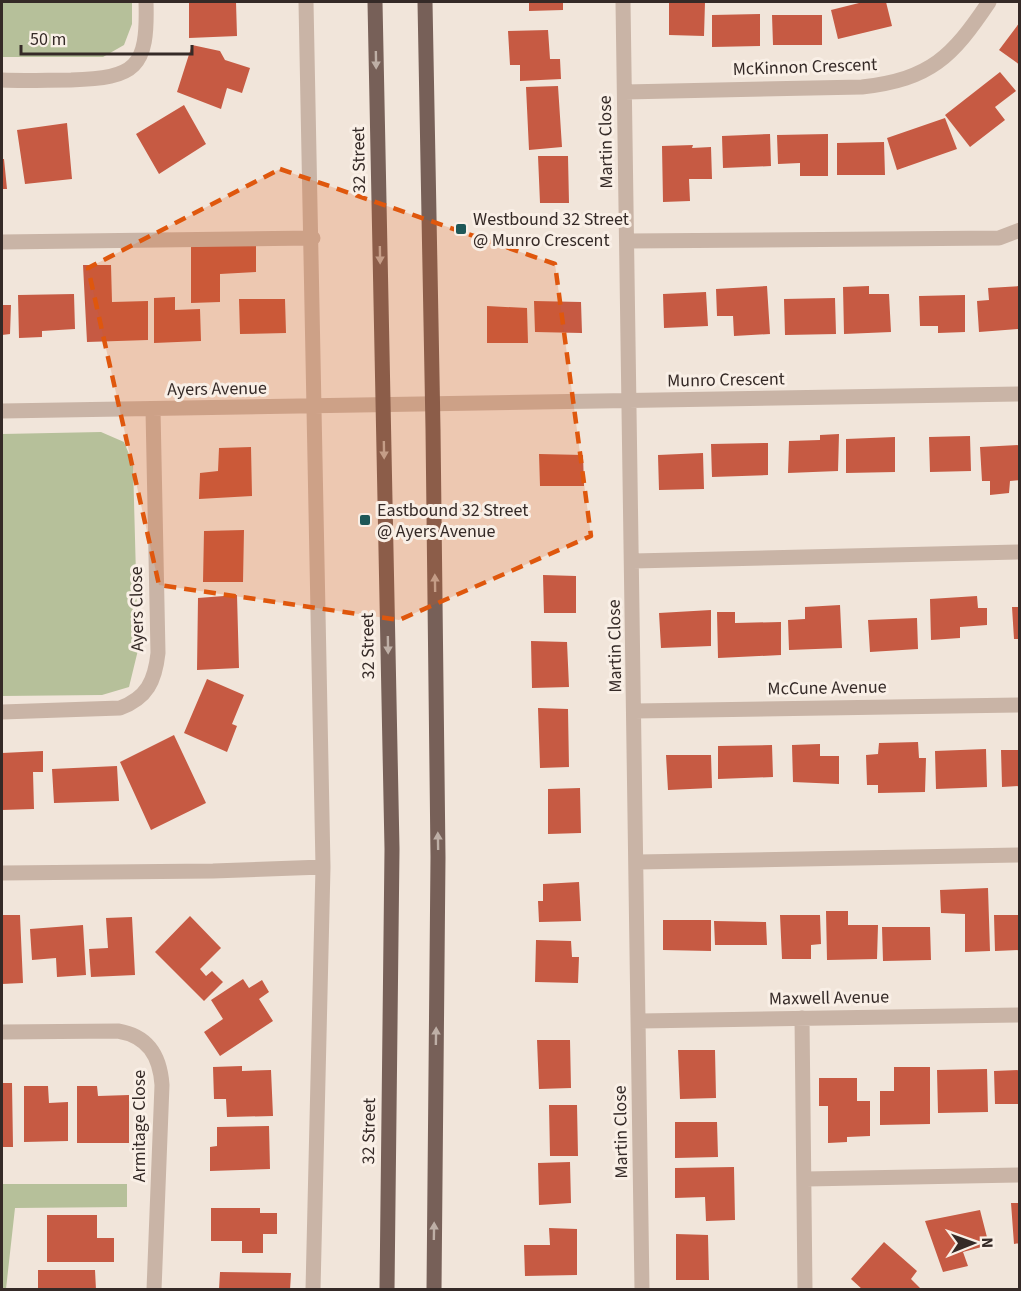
<svg xmlns="http://www.w3.org/2000/svg" width="1021" height="1291" font-family="'Source Sans 3',sans-serif">
<style>
.green{fill:#b6c09a}
.building{fill:#c65a43}
.lines{fill:none;stroke-linecap:round;stroke-linejoin:round}
.minor{stroke:#c9b4a6;stroke-width:15}
.major{stroke:#776058;stroke-width:15}
.oneway{fill:#beafa6}
.marked{fill:#df570d;fill-opacity:0.2;stroke:#df570d;stroke-width:4.5;stroke-dasharray:12 8;stroke-linejoin:round}
.poi-dot{fill:#1d5757;stroke:#f9efe6;stroke-width:2}
.labels{text-anchor:middle;dominant-baseline:central;stroke-width:6;stroke-linejoin:round;paint-order:stroke}
.street-label{font-size:18px;fill:#352a27;stroke:#f9efe6}
.poi-label{font-size:18px;fill:#352a27;stroke:#f9efe6;text-anchor:start}
</style>
<rect width="100%" height="100%" fill="#f1e5da"/>
<path class="green" d="M2,2H132V24L124,45L103,57H2Z
M101,432L124,442L133,464L138,650L129,687L102,695L2,696V434Z
M2,1184H127V1207L15,1208L6,1289H2Z"/>
<path class="building" d="M189,2H236L237,36L189,38Z
M529,2H563V10L529,11Z
M669,2H705L704,36L669,35Z
M863,2H886L892,26L838,39L831,10Z
M760,14V46L712,47V15Z
M772,15H822V45H773Z
M1020,22V65L999,50Z
M548,30L550,59H560L561,79L520,81V65H510L508,31Z
M192,45L220,51L225,60L250,68L242,93L227,88L221,109L177,92Z
M1000,72L1016,91L995,107L1005,120L970,147L945,115Z
M558,86L562,147L529,150L526,87Z
M184,105L206,144L159,174L136,134Z
M945,118L957,149L897,170L887,138Z
M67,123L72,179L25,184L17,130Z
M770,134L771,166L723,168L722,136Z
M828,134V176H800V163L778,164L777,135Z
M884,142L885,175H837V143Z
M693,145L692,148L711,147L712,179H689L690,201L663,202L662,146Z
M538,156H568L569,203H540Z
M2,159H4L7,189H2Z
M191,243L256,244V272L220,274V302L191,303Z
M83,265H111L112,302L148,301V340L87,342Z
M767,286L770,334L734,336L733,316H717L716,289Z
M869,286V294H889L891,332L844,334L843,287Z
M1020,286L1018,329L979,332L977,301L989,300L988,288Z
M706,292L708,326L664,328L663,294Z
M74,294L75,329L42,331V337L19,338L18,295Z
M965,295V332L938,333V326H920L919,296Z
M175,297V310L200,309L201,341L154,343V298Z
M835,298L836,334L785,335L784,299Z
M239,299H285L286,333L240,334Z
M534,301L581,302L582,333L535,332Z
M2,305H11L10,334L2,335Z
M487,306L527,308L528,343H487Z
M839,434L838,471L788,473L789,441L820,440V435Z
M970,436L971,471L930,472L929,437Z
M895,437V472L846,473V439Z
M768,443V475L712,477L711,444Z
M1020,445V480L1010,481L1009,493L990,495V481H982L980,447Z
M251,447L252,496L199,499L200,473L218,471L219,448Z
M703,453L704,489L659,490L658,455Z
M539,454L583,455L584,486H540Z
M244,530L243,582H203L204,531Z
M543,575L576,576V613H544Z
M237,595L239,668L197,670L198,598Z
M977,596L978,608H987V625L960,627V638L931,640L930,599Z
M840,605L842,648L789,650L788,620L805,619V607Z
M1012,607H1020V639H1014Z
M711,610V646L661,648L659,613Z
M717,612H735V623L781,622V655L718,658Z
M917,618L918,649L870,652L868,620Z
M531,641L567,642L569,687L532,688Z
M207,679L244,695L232,724L237,726L227,752L184,733Z
M538,708L568,709L569,767L540,768Z
M174,735L206,803L151,830L120,762Z
M918,742L919,758H926L925,792L878,793V785H867L866,755L878,754L879,743Z
M820,744V756H839V784L793,782L792,745Z
M772,745L773,777L718,779V746Z
M986,749L987,787L936,789L935,751Z
M1001,750H1020V786L1002,787Z
M43,751V772H33L34,809L2,810V753Z
M666,755H711L712,788L668,790Z
M117,766L119,801L54,803L52,769Z
M580,788L581,833L548,834V789Z
M579,882L581,921L539,922L538,901H543V884Z
M988,888L990,951L965,952V914L941,913L940,890Z
M826,911H848V925H878L877,959L827,960Z
M2,915H20L23,983L2,984Z
M780,915H820L821,944L811,945V959H782Z
M994,915H1020V950L995,951Z
M190,916L221,948L200,969L206,976L212,971L223,982L204,1001L155,952Z
M132,917L135,975L91,977L89,949L108,948L106,918Z
M663,920H711V951L663,950Z
M714,921L766,922L767,945H715Z
M83,925L86,975L57,977L56,958L32,960L30,929Z
M882,927H930L931,960L883,961Z
M536,940L571,941L572,957H579L578,983L535,982Z
M243,979L249,988L262,980L269,992L259,999L273,1021L220,1056L204,1032L223,1019L211,1000Z
M537,1040H570L571,1088L539,1089Z
M678,1050H715L716,1098L680,1099Z
M242,1066V1071L271,1070L273,1116L227,1117L226,1099H214L213,1067Z
M894,1067H930V1124L880,1125V1091H894Z
M987,1069L988,1112L938,1113L937,1070Z
M1020,1070V1104H995L994,1071Z
M819,1078H857V1101H870V1136L847,1137V1142L828,1143V1106H819Z
M2,1083H12L13,1147H2Z
M24,1086H48L49,1103L68,1102V1141L24,1142Z
M77,1086H97L98,1096L129,1095V1143H77Z
M549,1105H577L578,1156H550Z
M675,1122H717L718,1157L675,1158Z
M269,1126L270,1169L210,1171V1147L217,1146V1127Z
M570,1162L571,1203L539,1205L538,1163Z
M734,1167L735,1220L706,1221L705,1197L675,1198V1168Z
M1011,1203H1020V1243L1014,1244Z
M211,1208H260V1213H277V1234H263V1253H242V1241H211Z
M980,1210L989,1245L963,1252L968,1266L943,1272L925,1221Z
M47,1215H97V1238H114V1262H47Z
M549,1228L577,1229V1275L525,1276L524,1245H550Z
M676,1234L708,1235L709,1280H676Z
M884,1242L917,1271L911,1279L922,1290H863L851,1279Z
M38,1270H95L96,1290H38Z
M220,1272L291,1273L290,1290H219Z"/>
<g class="lines">
<path class="minor" d="M306,2L323,867L313,1290
M623,2L642,1290
M2,80C24,81 48,80 71,80C136,78 148,68 146,2
M625,92L862,87C931,79 952,57 989,2
M628,241L999,238L1020,230
M2,242L313,238
M2,411L1020,394
M633,561L1020,552
M635,711L1020,705
M2,712L120,708C147,698 155,681 158,653L153,410
M638,862L1020,855
M2,873L213,871L323,867
M802,1018L805,1290
M640,1021L1020,1015
M2,1032L118,1031C148,1036 160,1056 162,1085L154,1290
M806,1179L1020,1175"/>
<path class="major" d="M375,2L392,849L387,1290
M425,2L433,429L438,857L434,1290"/>
</g>
<defs><path id="oneway-solid" d="M-6-.8H1V-3.2L6.5 0L1 3.2V.8H-6Z" transform="scale(1.5)"/></defs>
<g class="oneway">
<use href="#oneway-solid" transform="translate(376 60) rotate(89)"/>
<use href="#oneway-solid" transform="translate(380 255) rotate(89)"/>
<use href="#oneway-solid" transform="translate(384 450) rotate(89)"/>
<use href="#oneway-solid" transform="translate(435 583) rotate(-91)"/>
<use href="#oneway-solid" transform="translate(388 645) rotate(89)"/>
<use href="#oneway-solid" transform="translate(438 841) rotate(-91)"/>
<use href="#oneway-solid" transform="translate(436 1036) rotate(-89)"/>
<use href="#oneway-solid" transform="translate(434 1231) rotate(-89)"/>
</g>
<path class="marked" d="M280,169L555,264L591,536L399,620L159,585L88,268Z"/>
<g class="poi-dot">
<rect x="455" y="223" width="12" height="12" rx="3"/>
<rect x="359" y="514" width="12" height="12" rx="3"/>
</g>
<g class="labels">
<g class="street-label">
<text transform="translate(805 67) rotate(-2)">McKinnon Crescent</text>
<text transform="translate(606 142) rotate(-91)">Martin Close</text>
<text transform="translate(359 160) rotate(-91)">32 Street</text>
<text transform="translate(726 380) rotate(-1)">Munro Crescent</text>
<text transform="translate(217 389) rotate(-1)">Ayers Avenue</text>
<text transform="translate(137 609) rotate(-91)">Ayers Close</text>
<text transform="translate(368 646) rotate(-91)">32 Street</text>
<text transform="translate(615 646) rotate(-91)">Martin Close</text>
<text transform="translate(827 688) rotate(-1)">McCune Avenue</text>
<text transform="translate(829 998) rotate(-1)">Maxwell Avenue</text>
<text transform="translate(139 1126) rotate(-90)">Armitage Close</text>
<text transform="translate(369 1131) rotate(-89)">32 Street</text>
<text transform="translate(621 1132) rotate(-91)">Martin Close</text>
</g>
<g class="poi-label">
<text x="473" y="219">Westbound 32 Street<tspan x="473" dy="21">@ Munro Crescent</tspan></text>
<text x="377" y="510">Eastbound 32 Street<tspan x="377" dy="21">@ Ayers Avenue</tspan></text>
</g>
</g>
<rect width="1021" height="1291" fill="none" stroke="#352a27" stroke-width="6"/>
<g transform="translate(973 1243) rotate(89)" stroke="#f9efe6" stroke-width="4.5" paint-order="stroke">
<path d="M0-4.5L10 22L0 15L-10 22Z" fill="#352a27"/>
<text y="-9" font-size="16" font-weight="bold" text-anchor="middle" fill="#352a27">N</text>
</g>
<path d="M21 45v9h171v-9" fill="none" stroke="#352a27" stroke-width="3"/>
<text x="30" y="45" font-size="18" fill="#352a27" stroke="#f9efe6" stroke-width="4.5" paint-order="stroke">50 m</text>
</svg>
